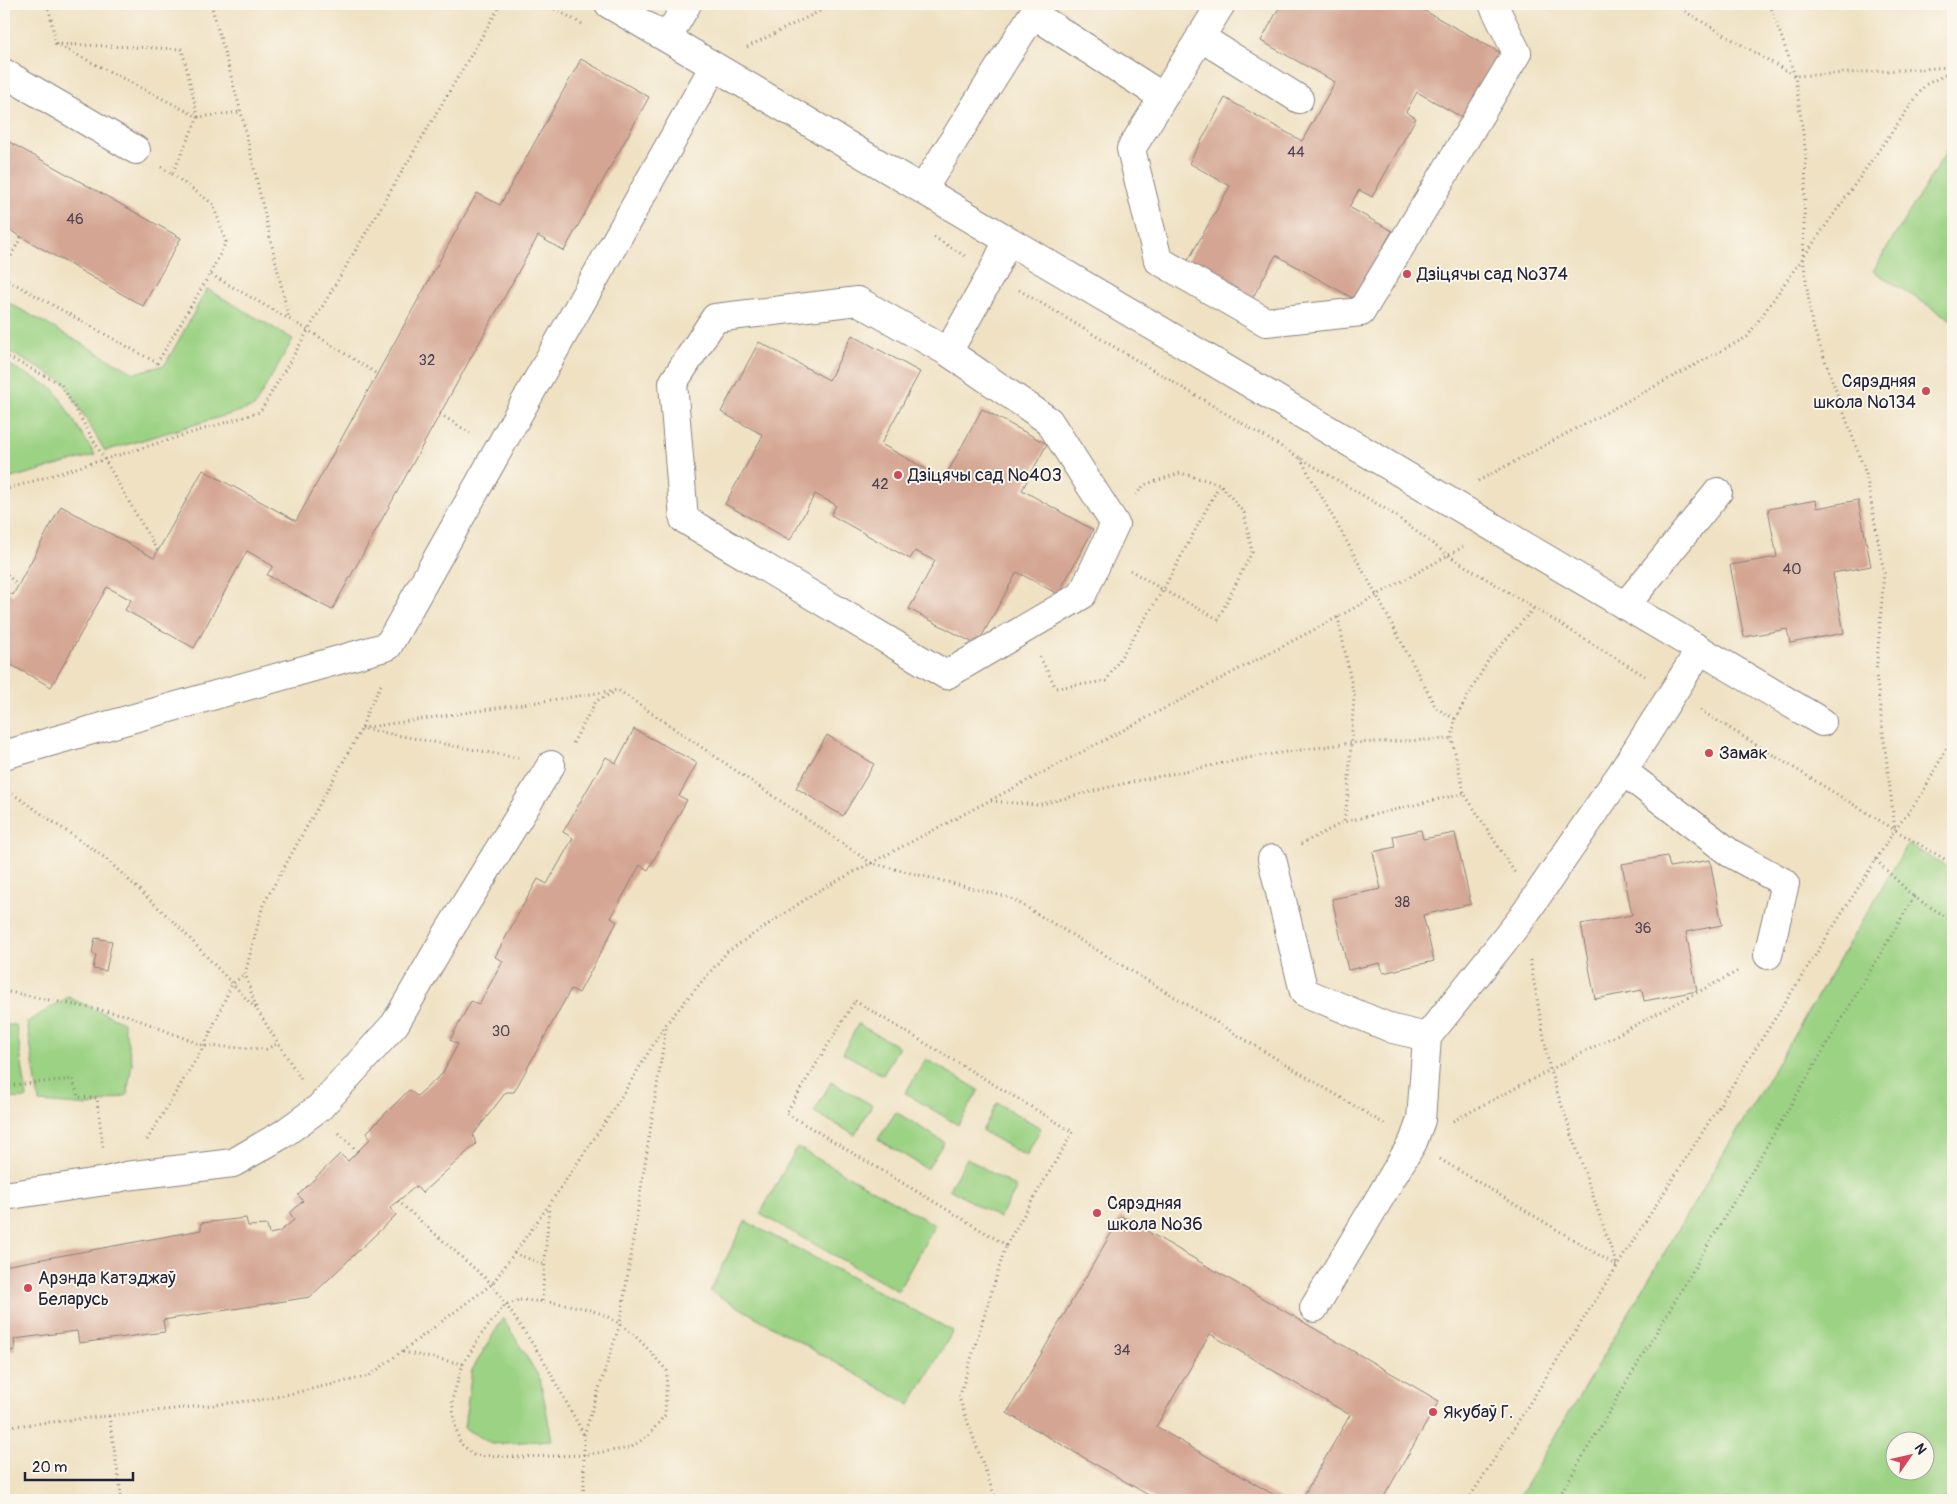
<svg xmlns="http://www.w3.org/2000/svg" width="1957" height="1504" font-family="Pangolin,sans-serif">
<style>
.green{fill:#9bd283;stroke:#5e7a5f;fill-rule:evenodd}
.building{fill:#d4a592}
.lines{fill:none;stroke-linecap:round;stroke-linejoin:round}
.minor-casing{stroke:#88827e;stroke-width:30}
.path{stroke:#88827e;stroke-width:3;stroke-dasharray:1 4;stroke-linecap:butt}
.minor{stroke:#fff;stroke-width:28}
.poi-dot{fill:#d1495b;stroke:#fbf7ec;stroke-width:2}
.labels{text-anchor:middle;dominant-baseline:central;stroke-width:4;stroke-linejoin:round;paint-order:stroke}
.number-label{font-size:15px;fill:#4e4351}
.poi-label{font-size:18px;fill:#22223b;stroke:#fbf7ec;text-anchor:start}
</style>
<rect width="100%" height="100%" fill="#fbf7ec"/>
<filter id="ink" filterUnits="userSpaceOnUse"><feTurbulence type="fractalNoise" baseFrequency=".02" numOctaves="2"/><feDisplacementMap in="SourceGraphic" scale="10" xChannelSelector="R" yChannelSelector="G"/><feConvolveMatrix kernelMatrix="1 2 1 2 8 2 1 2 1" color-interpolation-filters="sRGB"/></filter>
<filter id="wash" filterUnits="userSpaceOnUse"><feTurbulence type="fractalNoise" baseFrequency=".0096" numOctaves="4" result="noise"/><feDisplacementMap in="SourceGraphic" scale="20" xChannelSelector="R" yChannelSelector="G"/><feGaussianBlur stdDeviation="1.12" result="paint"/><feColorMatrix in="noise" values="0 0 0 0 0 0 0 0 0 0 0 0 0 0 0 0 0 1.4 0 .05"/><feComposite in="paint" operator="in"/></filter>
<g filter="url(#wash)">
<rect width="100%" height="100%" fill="#efe1c2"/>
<path class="green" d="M1953,141V321L1873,271Z
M207,289L293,339L254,407L105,451L64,382L4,349V300L134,373L165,365Z
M4,362L54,389L95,455L4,480Z
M1908,844L1953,871V1500H1517ZM1894,1442H1924V1472H1894Z
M68,997L123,1022L132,1062L127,1095L91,1106L39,1102L27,1022Z
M858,1024L899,1047L883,1075L843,1053Z
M4,1025H16L27,1098L4,1099Z
M926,1059L979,1090L958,1125L905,1093Z
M831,1082L872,1105L855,1135L814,1112Z
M997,1103L1041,1128L1026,1156L982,1131Z
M896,1112L944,1142L927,1169L878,1139Z
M797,1147L935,1225L898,1291L760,1214Z
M967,1158L1017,1188L999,1218L949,1189Z
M745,1221L953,1331L910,1405L710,1291Z
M503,1318L540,1379L552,1440L492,1444L464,1428L472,1370Z"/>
<g id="blocks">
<path class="building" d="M1281,4H1429L1425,11L1501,53L1465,119L1417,92L1406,112L1416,118L1372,197L1359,190L1349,207L1392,231L1354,299L1276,255L1251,301L1186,264L1230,186L1189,163L1225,98L1302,141L1335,82L1261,41Z
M581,59L649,97L564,251L538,236L332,610L267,575L273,566L247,551L194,648L125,610L131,600L107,587L51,687L4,661V590L13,595L61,506L154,558L203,470L296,521L477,193L500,205Z
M4,139L181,238L143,306L4,227Z
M852,335L920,372L881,444L944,479L982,409L1047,444L1022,490L1093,530L1058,594L1017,572L977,645L909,609L935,561L915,551L910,559L831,515L836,505L815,494L790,540L725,504L763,435L721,412L759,342L829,380Z
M1816,500L1817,508L1858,500L1871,566L1833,573L1844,633L1790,643L1787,629L1744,637L1730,565L1777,557L1768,509Z
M634,729L697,763L679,796L687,800L648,870L640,865L611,918L617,922L579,993L571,989L514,1092H506L473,1135L476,1144L422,1193L416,1186L390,1208L396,1215L310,1297L163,1320L165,1332L79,1343L77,1331L14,1339L15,1350L4,1352V1266L201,1230V1223L246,1218L248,1226L267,1225L269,1234L279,1232L294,1220L290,1213L303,1201L298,1195L340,1154L348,1161L370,1139L367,1132L409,1090L417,1096L442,1074L458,1044L450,1040L471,1001L479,1004L503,961L495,957L516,918L538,879L547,884L573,838L563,832L606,757L616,763Z
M827,735L874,764L843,816L796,788Z
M1421,830L1423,839L1455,833L1471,904L1423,915L1434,961L1383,973L1380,963L1348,970L1332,899L1381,889L1373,852L1395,847L1393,836Z
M1667,856L1670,867L1710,860L1722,925L1686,932L1697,991L1644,1001L1642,990L1595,999L1581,924L1632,915L1622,864Z
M95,938L112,941L106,971L93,969L96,955L92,953Z
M1121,1216L1439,1401L1382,1500H1301L1350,1415L1210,1334L1156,1427L1283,1500H1157L1007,1413Z"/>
</g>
</g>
<g filter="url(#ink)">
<use href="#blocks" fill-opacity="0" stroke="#88827e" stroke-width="1"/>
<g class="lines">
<defs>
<path id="minor" d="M609,4L1822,722
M1221,4L1131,149L1158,260L1266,322L1361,312L1517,53L1493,4
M1200,37L1299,99
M667,38L687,4
M4,73L136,150
M923,189L1033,14L1163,97
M948,352L1049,421L1115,524L1082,595L946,675L684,519L673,383L715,318L858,301L948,352L992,273L1008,240
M1625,606L1718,492
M4,755L388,646L714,66
M1623,771L1730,853L1785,883L1768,955
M1272,859L1304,992L1393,1029L1427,1037
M4,1196L106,1181L126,1176L233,1163L283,1134L320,1107L395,1024L447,934L551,765
M1314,1308L1413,1142L1421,1120L1427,1037L1522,918L1623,771L1700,650"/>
</defs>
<use href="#minor" class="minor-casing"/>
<path class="path" d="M48,4L56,44
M106,4L145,6L154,4
M211,4L241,112L289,319
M546,4L582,24
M1672,4L1795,76L1953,67
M1770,4L1795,76L1806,154L1803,258L1812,324L1866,474L1884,573L1876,674L1895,830
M56,44L182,49L198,117Z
M747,47L820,11
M161,167L172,174L198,117L241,112
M172,174L213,204L226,242L210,274
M934,237L965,256
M4,269L21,237
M4,278L157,363L210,274L308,330L377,374
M1019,290L1389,511L1449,556L1645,676
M4,355L61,384L158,552
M440,414L470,433
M1300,458L1377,596L1436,708L1455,719L1452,739L1464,793L1515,873
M1478,481L1747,337L1925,85L1953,71
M4,490L260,412L501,4
M1130,570L1163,590L1218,619L1252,552L1244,513L1220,484L1180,473L1144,485L1136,495
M4,571L17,585
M1338,617L1354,696L1348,794L1344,822
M1040,657L1056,688L1106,681L1163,590L1220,484
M1700,710L1895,830L1953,864
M1455,719L1489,659L1533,609
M362,728L618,690L871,863L1011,898L1386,1125
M365,729L518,758
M573,743L596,701L615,692
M4,788L104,857L178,926L256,1009
M991,801L1038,805L1122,784L1258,756L1351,743L1452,739
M1301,844L1344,822L1464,793
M1876,860L1914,897
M1530,960L1550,1071L1617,1266
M4,991L126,1015L204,1046L266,1049L279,1043
M855,1001L1073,1132L1006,1245L786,1113Z
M301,1079L257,1010L245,974L263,905L362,728L368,710L382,683
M4,1086L73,1079L78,1097L97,1098L103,1149
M1453,1121L1740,970
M339,1133L358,1152
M147,1140L204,1046L232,984L245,974
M1440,1159L1617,1266
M398,1201L492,1284L544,1361L584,1435
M514,1253L545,1265
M520,1300C553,1302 593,1305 620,1324C639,1337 652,1354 667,1371L665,1415L648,1436L630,1448L583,1455L521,1457L474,1455L460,1443L455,1425L452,1400L463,1364L481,1335L505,1305Z
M542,1301L549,1207
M403,1352L463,1364
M109,1416L122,1500
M4,1427L267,1399L369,1376L492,1284L549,1205L608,1118L666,1024L727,952L818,891L1338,617L1463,547
M584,1500V1435L620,1324L666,1028
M996,1500L959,1398L1006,1245
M1468,1500L1895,830L1922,794L1953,736
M1557,1500L1914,897L1953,921"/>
<use href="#minor" class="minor"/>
</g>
</g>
<g class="poi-dot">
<circle cx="1407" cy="274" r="5"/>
<circle cx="1926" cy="391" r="5"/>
<circle cx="898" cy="475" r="5"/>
<circle cx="1709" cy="753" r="5"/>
<circle cx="1097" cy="1213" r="5"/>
<circle cx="28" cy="1288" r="5"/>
<circle cx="1433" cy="1412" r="5"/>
</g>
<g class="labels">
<g class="number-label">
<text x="1296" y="152">44</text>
<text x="75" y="219">46</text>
<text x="427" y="360">32</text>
<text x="880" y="484">42</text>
<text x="1792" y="569">40</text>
<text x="1402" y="902">38</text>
<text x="1643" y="928">36</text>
<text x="501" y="1031">30</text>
<text x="1122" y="1350">34</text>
</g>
<g class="poi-label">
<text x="1417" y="274">Дзіцячы сад №374</text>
<text x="1916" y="381" text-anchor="end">Сярэдняя<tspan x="1916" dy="21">школа №134</tspan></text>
<text x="908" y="475">Дзіцячы сад №403</text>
<text x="1719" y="753">Замак</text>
<text x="1107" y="1203">Сярэдняя<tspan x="1107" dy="21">школа №36</tspan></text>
<text x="38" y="1278">Арэнда Катэджаў<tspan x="38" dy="21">Беларусь</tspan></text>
<text x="1443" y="1412">Якубаў Г.</text>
</g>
</g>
<rect width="1957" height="1504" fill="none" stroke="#fbf7ec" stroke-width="20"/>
<g transform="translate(1910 1456) rotate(56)"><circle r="24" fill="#fbf7ec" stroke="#a4a2a5"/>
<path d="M0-4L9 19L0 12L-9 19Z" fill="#d1495b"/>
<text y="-8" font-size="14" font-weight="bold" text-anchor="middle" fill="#22223b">N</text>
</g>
<path d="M25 1472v8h108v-8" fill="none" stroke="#22223b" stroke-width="2.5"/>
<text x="32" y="1472" font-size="15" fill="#22223b" stroke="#fbf7ec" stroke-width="4" paint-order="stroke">20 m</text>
</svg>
